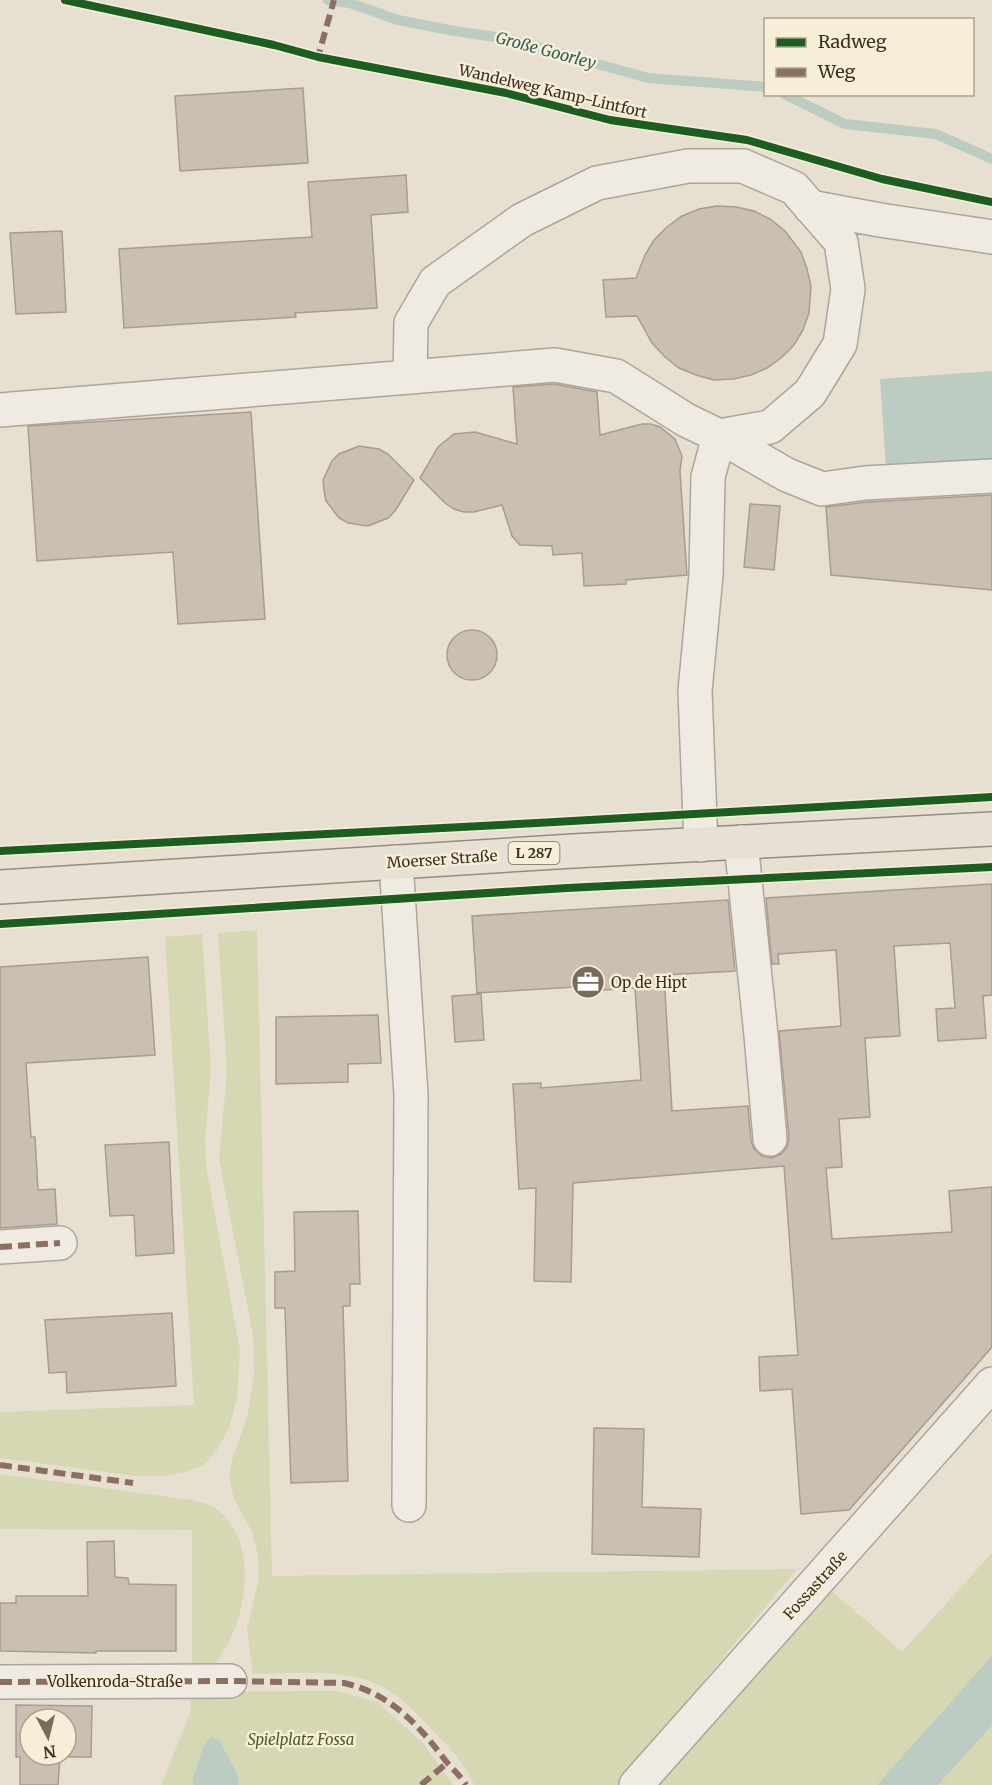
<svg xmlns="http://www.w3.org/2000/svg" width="992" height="1785" font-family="Merriweather,serif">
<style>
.green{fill:#d6d7b3}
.water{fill:#bcccc2}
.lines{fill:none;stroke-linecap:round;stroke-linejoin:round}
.stream{stroke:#bcccc2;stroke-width:10}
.building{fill:#cbbfb2;stroke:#a89c90;stroke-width:1.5;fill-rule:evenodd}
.minor-casing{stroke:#ada599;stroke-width:36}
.major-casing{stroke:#928b80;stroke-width:36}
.minor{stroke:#efebe3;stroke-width:33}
.major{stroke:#e6e1d4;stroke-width:33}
.quiet{stroke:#8d6e63;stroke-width:6;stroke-dasharray:12 6;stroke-linecap:butt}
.cycleway-casing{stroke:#f7eed8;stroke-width:11}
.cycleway{stroke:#1b5e20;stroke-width:8}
.labels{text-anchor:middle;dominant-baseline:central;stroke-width:5;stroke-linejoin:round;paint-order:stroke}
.shield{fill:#f7eed8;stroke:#756857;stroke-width:1.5}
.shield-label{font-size:14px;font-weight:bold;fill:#3d2e20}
.street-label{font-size:15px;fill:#3d2e20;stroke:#f7eed8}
.poi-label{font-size:15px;fill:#3d2e20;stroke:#f7eed8;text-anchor:start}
.park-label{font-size:15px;font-style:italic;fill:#4d5a26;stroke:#f7eed8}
.water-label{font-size:16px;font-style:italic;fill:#2f5d5a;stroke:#f7eed8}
</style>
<rect width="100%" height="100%" fill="#e7e0d1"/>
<path class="green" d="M257,930L272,1576L797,1569L617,1785H474C466,1765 451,1749 436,1734C418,1714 397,1692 372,1682C336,1668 291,1674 253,1674L247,1629L259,1578L258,1555L252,1532L234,1499L229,1475L232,1460L247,1417L251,1394L254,1372L253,1335L219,1160L227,1071L218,933Z
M202,934L211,1069L205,1139L206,1166L240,1350L237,1398L229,1428L217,1450L203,1466L186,1472L164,1476H135L0,1458V1412L194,1405L165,937Z
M0,1474L192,1500C200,1502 211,1504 218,1510C255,1541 249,1599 230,1640C226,1649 218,1658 213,1667L192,1669V1530L0,1529Z
M992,1553V1785H650L825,1585L902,1652Z
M337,1691L377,1702L424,1744L453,1785H161L191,1711L190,1692Z"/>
<path class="water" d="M992,371V462L886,469L880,379Z
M992,1656V1725L938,1785H877Z
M211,1737L219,1740L237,1773L239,1785H194L192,1781L204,1745Z"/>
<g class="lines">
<path class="stream" d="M328,0L350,3L398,20L454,31L509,39L648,78L766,87
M784,94L845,124L936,134L992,159"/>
</g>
<path class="building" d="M303,88L308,163L180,171L175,96Z
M406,175L408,212L371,215L377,308L295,313L296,317L124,328L119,249L312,237L308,182Z
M717,206L736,207L754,211L770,219L785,231L801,252L807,269L811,286L809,313L803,330L794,345L781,358L767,368L751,375L733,379L714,380L696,375L679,368L665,357L652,343L637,316L606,317L603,280L636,278L645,255L654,240L667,227L682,216L699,209Z
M62,231L66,312L16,314L10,233Z
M554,384L597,392L600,435L642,424H651L660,427L675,439L682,456L680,471L687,575L626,580V584L584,586L582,553L553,555L552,546L520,545L512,536L502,505L474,512H464L454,509L445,503L420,478L438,447L454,434L475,432L517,444L513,387Z
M251,412L265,619L178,624L173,552L37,561L28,426Z
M359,446L379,449L388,454L414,480L395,511L388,518L368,526L348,523L339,518L326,501L324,491L323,480L332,461L339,454Z
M992,495V590L831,575L826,507L867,502Z
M750,504L780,506L774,570L744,567Z
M447 655a25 25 0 1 1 50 0a25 25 0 1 1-50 0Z
M992,884V995L983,996L986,1038L938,1041L936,1009L955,1008L950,943L894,946L900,1036L865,1038L870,1117L839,1119L842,1167L826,1168L832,1239L952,1232L949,1191L992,1187V1347L849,1510L801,1514L792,1389L760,1391L759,1357L798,1355L784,1166L573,1183L571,1282L534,1281L536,1188L519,1189L513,1084L541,1083V1088L641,1080L635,988L575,992V987L477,993L472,916L728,900L735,971L664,975L672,1111L748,1106L751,1141L754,1149L762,1156L771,1158L781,1154L787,1147L789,1138L779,1031L841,1026L836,950L778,954L779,964H772L766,898Z
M148,957L155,1055L26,1063L31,1137H35L38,1190L55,1189L57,1224L0,1228V967Z
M481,994L484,1040L455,1042L452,996Z
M378,1015L381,1063L348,1064V1082L276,1084V1017Z
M169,1142L174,1253L136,1256L134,1215L110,1216L105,1145Z
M358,1211L360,1284H350V1306H343L348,1481L291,1483L285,1308H275V1272L295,1271L294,1212Z
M172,1313L176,1386L67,1393L66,1372L49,1373L45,1320Z
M594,1428L644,1429L642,1507L701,1509L699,1557L592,1554Z
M114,1541L115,1577L128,1578L129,1584L176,1585V1651H96V1653L0,1651V1603H16V1596H88L87,1542Z
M16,1705L92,1706L91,1757H60L58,1785H20V1757H16ZM30,1719H66V1755H30Z"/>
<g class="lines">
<defs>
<path id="minor" d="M810,207L880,220L992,237
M0,410L12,409L410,377L555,365L616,376L686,420L719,436L770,427L810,393L840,344L848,289L841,242L794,188L743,166H688L597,183L522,220L435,282L411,323L410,377
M741,842L761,1035L770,1139
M701,845L695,691L706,575L708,477L719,436L787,475L822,489L865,483L992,476
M396,862L411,1095L409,1505
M0,1247L60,1243
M0,1682L230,1681
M636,1785L992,1384"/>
<path id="major" d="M0,887L573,851L992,829"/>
</defs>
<use href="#minor" class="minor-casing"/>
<use href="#major" class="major-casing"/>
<use href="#minor" class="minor"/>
<use href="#major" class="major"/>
<path class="quiet" d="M314,56L318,57L334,0
M0,1247L60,1243
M0,1465L133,1483
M0,1682L230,1681L344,1683C389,1693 418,1724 445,1760C452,1769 460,1775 466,1785
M421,1785L447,1763"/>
<defs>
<path id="cycleway" d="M65,0L274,45L318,57L506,93L610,120L747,140L882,179L992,202
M0,851L537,823L992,797
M0,924L567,888L992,867"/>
</defs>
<use href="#cycleway" class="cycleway-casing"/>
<use href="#cycleway" class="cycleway"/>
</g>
<defs>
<symbol id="office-disc" viewBox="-11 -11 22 22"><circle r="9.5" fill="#786c5e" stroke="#f7eed8"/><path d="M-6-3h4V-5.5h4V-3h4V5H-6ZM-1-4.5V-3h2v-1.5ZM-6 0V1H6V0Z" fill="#fff"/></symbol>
</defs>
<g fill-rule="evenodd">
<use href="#office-disc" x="569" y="963" width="38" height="38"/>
</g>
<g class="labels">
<rect class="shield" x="508.5" y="842" width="51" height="22" rx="4.5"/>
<g class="shield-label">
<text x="534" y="853">L 287</text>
</g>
<g class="street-label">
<text transform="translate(553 91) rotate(13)">Wandelweg Kamp-Lintfort</text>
<text transform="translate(442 859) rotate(-4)">Moerser Straße</text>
<text transform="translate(815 1585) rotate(-48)">Fossastraße</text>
<text x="115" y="1681">Volkenroda-Straße</text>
</g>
<g class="poi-label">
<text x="611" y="982">Op de Hipt</text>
</g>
<g class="park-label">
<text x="301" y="1739">Spielplatz Fossa</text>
</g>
<g class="water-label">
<text transform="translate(546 50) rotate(15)">Große Goorley</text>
</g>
</g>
<rect x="764" y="18" width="210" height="78" fill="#f7eed8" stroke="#ada18e" stroke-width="1.5"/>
<rect x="776" y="38" width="30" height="9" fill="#1b5e20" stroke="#ada18e" stroke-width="1.5"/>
<text x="818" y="48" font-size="18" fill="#3d2e20">Radweg</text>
<rect x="776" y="68" width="30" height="9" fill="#8d6e63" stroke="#ada18e" stroke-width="1.5"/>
<text x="818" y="78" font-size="18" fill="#3d2e20">Weg</text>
<g transform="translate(48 1737) rotate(173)"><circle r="28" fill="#f7eed8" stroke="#ada18e" stroke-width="1.5"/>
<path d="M0-4.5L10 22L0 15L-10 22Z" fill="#786c5e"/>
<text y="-9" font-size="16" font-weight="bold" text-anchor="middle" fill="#3d2e20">N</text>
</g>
</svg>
